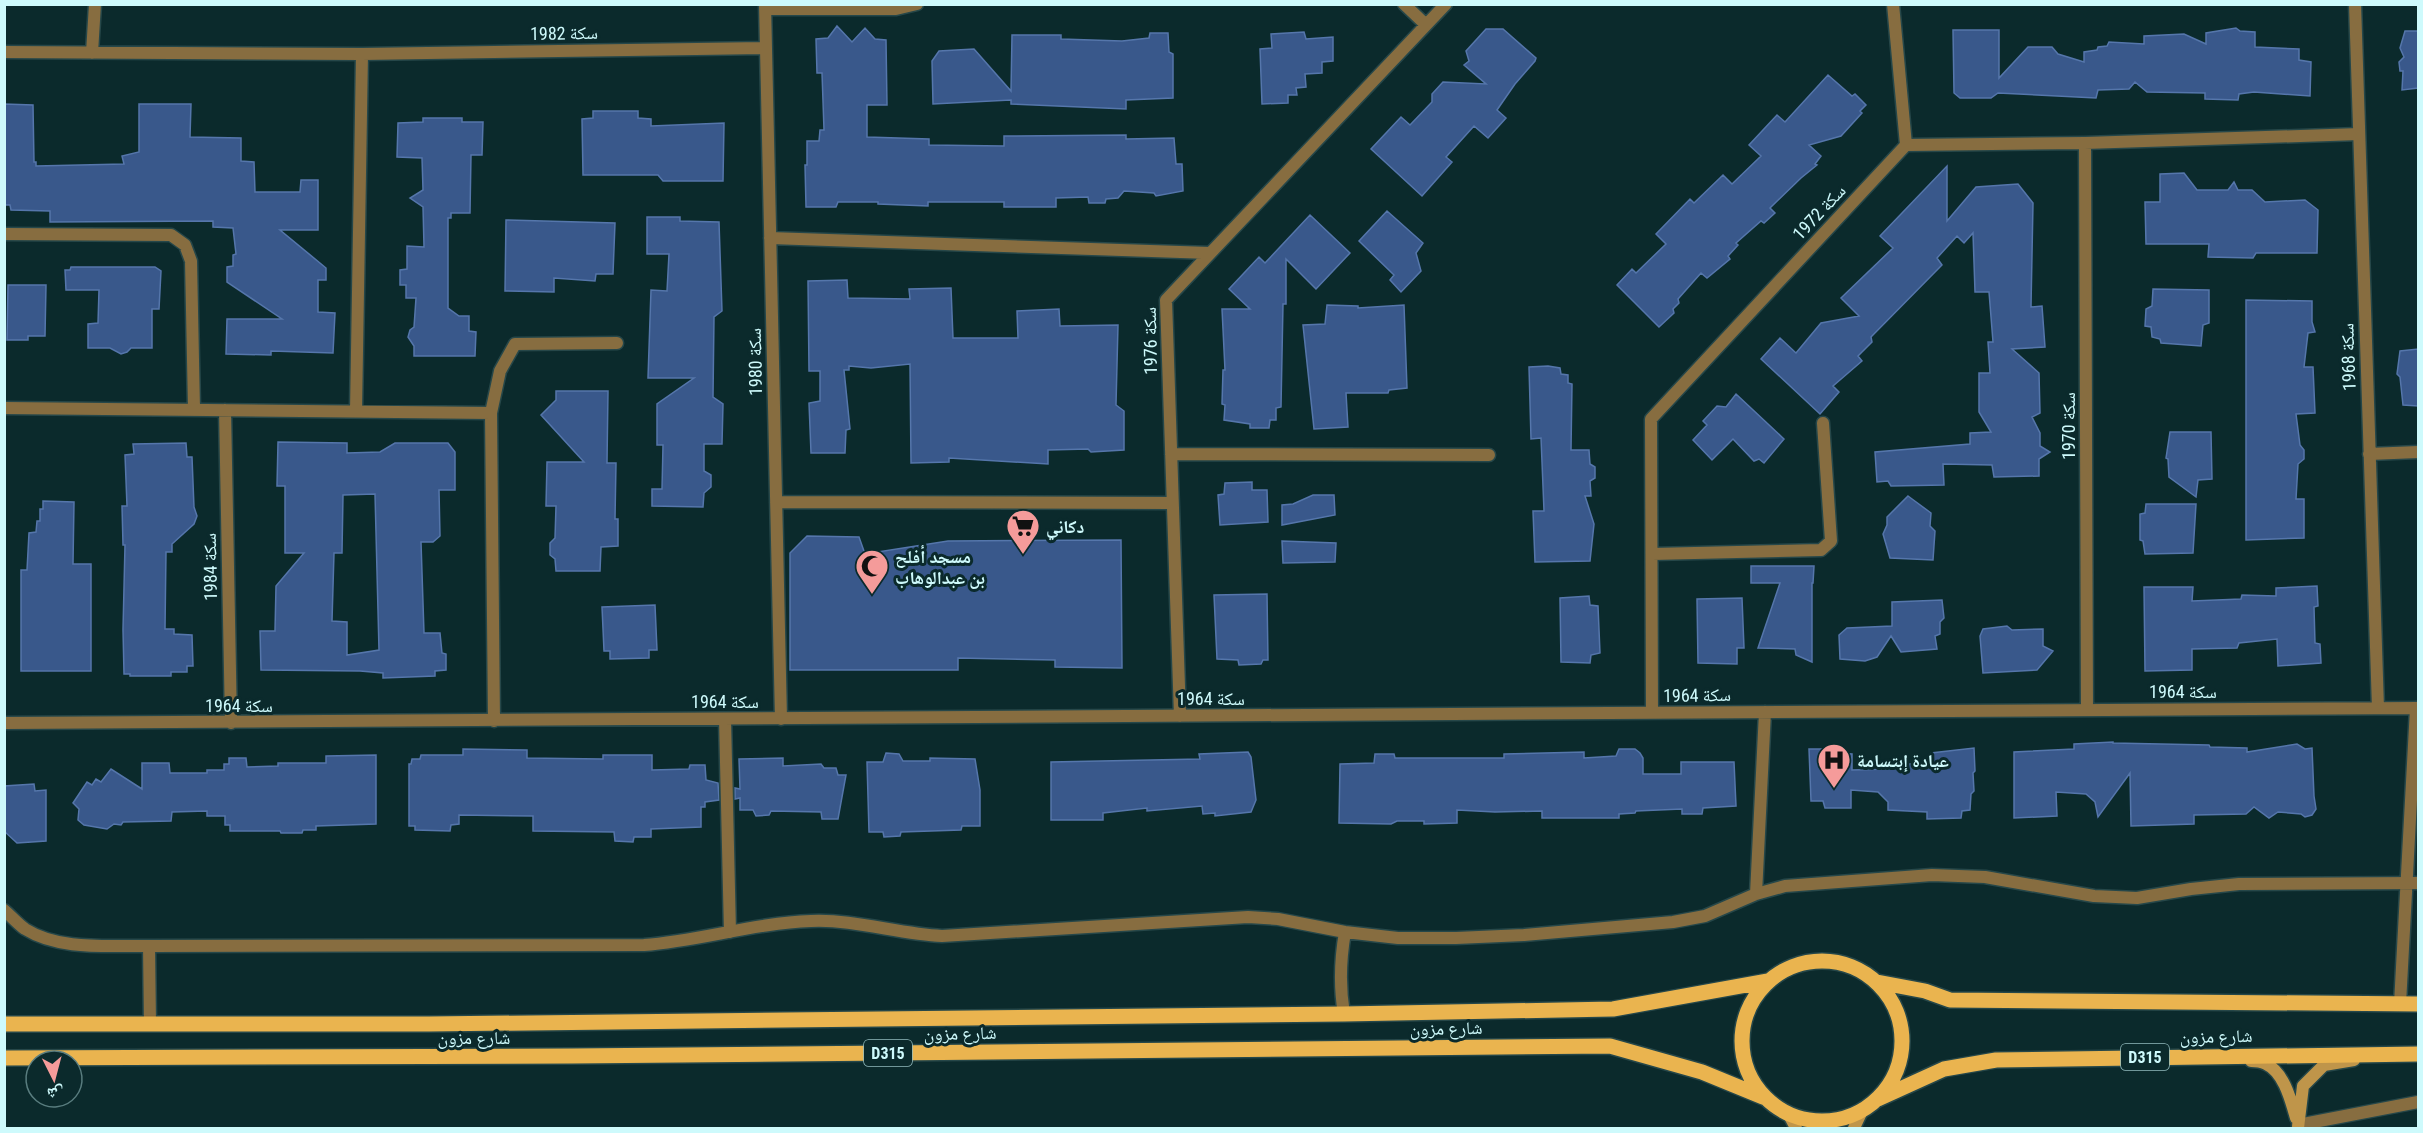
<svg xmlns="http://www.w3.org/2000/svg" width="2423" height="1133" font-family="'Roboto Condensed','Noto Naskh Arabic',sans-serif">
<style>
.building{fill:#39588b;stroke:#5576ab;stroke-width:1.5;fill-rule:evenodd}
.lines{fill:none;stroke-linecap:round;stroke-linejoin:round}
.street-casing{stroke:#264749;stroke-width:15}
.secondary-casing{stroke:#264749;stroke-width:15}
.primary-casing{stroke:#264749;stroke-width:18}
.street{stroke:#876d40;stroke-width:12}
.secondary{stroke:#bf954a;stroke-width:12}
.primary{stroke:#eab44f;stroke-width:15}
.labels{text-anchor:middle;dominant-baseline:central;stroke-width:6;stroke-linejoin:round;paint-order:stroke}
.shield{fill:#0b2a2c;stroke:#94bcbe;stroke-width:1.5}
.shield-label{font-size:16px;font-weight:bold;fill:#cefafc}
.street-label{font-size:18px;fill:#cefafc;stroke:#0b2a2c}
.poi-label{font-size:18px;font-weight:bold;fill:#cefafc;stroke:#0b2a2c;text-anchor:start}
</style>
<rect width="100%" height="100%" fill="#0b2a2c"/>
<path class="building" d="M837,26L852,42L865,28L875,39L886,40L887,105H867V137L929,139V145L1004,146V136L1126,135V139L1174,138L1176,164H1182L1183,191L1156,196L1154,193L1124,191L1118,198L1106,199L1105,203H1089L1088,197L1056,198V207H1004V202H928V206L878,204V202H838L836,207H806L805,165H807V141H819L820,130H824L822,73H817L816,39L828,38Z
M2236,28L2240,31L2255,32V47L2299,49V60L2311,62L2310,96L2254,92L2239,94L2238,100L2205,99V93L2147,92L2135,82L2129,89L2098,90L2096,98L1998,93L1991,98H1960L1954,93L1953,30H1999V78L2028,47H2052L2058,54L2084,62V52L2097,50L2098,47L2107,46L2109,42L2144,44V36L2184,34L2206,44V33Z
M1486,29H1503L1536,58L1535,61L1515,84L1497,110L1506,118L1488,138L1474,126L1446,157L1452,162L1422,196L1371,149L1401,117L1410,125L1432,102V94L1443,82L1486,84L1464,65L1469,61L1466,51Z
M2405,31H2418V88L2402,90L2403,71H2400L2399,62L2404,57L2400,48Z
M1304,32L1306,39L1333,37V61L1322,62V73L1305,74L1306,87L1296,88L1297,95H1288V103L1262,104L1260,49L1272,48L1271,34Z
M1150,33H1168L1169,52L1173,54V98L1126,100V109L1011,104V100L933,104L932,61L939,51L974,49L1011,91L1012,35H1061V39L1122,41L1149,38Z
M1828,75L1852,96L1855,94L1866,105L1860,111L1862,113L1841,136L1809,145L1821,156L1815,164L1817,165L1801,178L1770,208L1775,213L1764,223L1761,221L1736,243L1738,245L1728,256L1730,259L1707,278L1701,273L1678,299L1679,303L1673,309L1674,313L1659,327L1617,285L1632,269L1636,273L1666,244L1656,234L1690,199L1694,203L1723,175L1732,184L1761,156L1749,145L1777,115L1785,122Z
M4,104L33,105L34,162H36V166L124,164L122,156L139,152V104H191L190,137L241,138V161L254,162L255,192H300L301,180H318V230H280L326,268V280H318V312L335,313L333,353L271,351V355L226,354L227,319H282L227,282V267L233,266V255L236,254L233,228L213,227V221L50,222V211L11,210L10,205H4Z
M593,111H638V118L651,119V126L724,123L723,181H663L658,175H583L582,119L593,118Z
M423,118H462V122H483L482,155H471L470,213H451V218H448V308L459,316H469V331L476,332L475,356H414V346L408,337L410,330L414,327L416,298H406V285H400V270L407,269V246L424,247L423,207L410,198L423,190L422,158L397,157L398,123L423,122Z
M1947,166V221L1976,187L2018,184L2033,203L2031,307L2042,306L2045,347L2012,349L2039,373L2040,413L2032,417L2040,433V446L2050,452L2039,459V476L1994,477L1992,465L1943,464L1944,485L1891,486L1888,481L1877,482L1875,452L1970,444V433L1991,432L1979,412V373H1990L1988,342H1993L1989,292H1975L1973,233L1964,243L1957,236L1937,258L1942,265L1871,337L1872,342L1858,356L1862,361L1833,386L1839,392L1820,414L1761,359L1780,338L1796,353L1821,323L1859,316L1841,298L1893,248L1880,236Z
M2184,173L2197,190H2228L2234,182L2238,190H2252L2265,202L2305,200L2318,210L2317,253H2256L2253,258L2208,257L2209,244H2146L2145,202H2160V174Z
M1387,211L1423,243L1416,253L1421,271L1401,292L1390,280L1394,275L1359,241Z
M1310,215L1350,253L1316,289L1286,259V304H1283L1281,407L1276,408V420H1270L1269,428H1250V424L1224,420L1225,405L1222,404L1223,370H1225L1222,309H1250L1229,289L1259,257L1265,263Z
M647,217H680V221L719,222L722,311L714,317L713,397L723,404L722,444H704V471L711,475V487L704,493L703,507L652,506V489H662L663,445H657V404L694,378H648L651,290L667,291L669,254H647Z
M506,220L615,223L613,274H596L595,281L554,278V292L505,291Z
M71,267H155L161,271L159,309H152V348H131L127,352L121,354L110,348H88V324L98,323L99,290H66L65,270H70Z
M847,280L848,298L910,299L909,289L951,288L953,338H1018L1017,311L1059,309L1060,326L1118,325L1116,405L1124,411V450L1091,452L1088,449L1048,450V464L949,458V462L911,463L910,364L871,368L849,366V370H844L850,429L846,430L845,453H811L809,403L820,401V371H809L808,281Z
M8,285H46L45,336H28V340H7Z
M2153,289L2209,290V323L2203,325L2201,346L2161,343L2160,339L2152,337L2151,327L2145,326L2146,309L2152,306Z
M2246,300L2312,301V322L2315,332L2308,333L2304,367H2313L2315,413L2296,414L2300,445L2304,450V459L2298,464L2296,499H2304V538L2246,540Z
M1327,305L1358,306V308L1404,305L1407,388L1389,390L1388,393H1346L1348,427L1314,429L1303,325L1325,324Z
M2418,349V406L2403,405L2400,377L2397,374L2400,351Z
M1548,366L1560,368L1561,374L1568,375V383L1572,384L1571,450H1589L1590,464L1595,467V478L1590,481L1591,496H1585L1594,524L1590,561L1535,562L1533,511H1544L1541,438L1531,439L1529,367Z
M556,391H608L607,463H616L615,519H618V546L601,547L600,571H556L555,559L550,555V543L555,538L556,506H546L547,462H584L541,415L556,400Z
M1736,394L1784,439L1764,463L1759,459L1754,461L1733,439L1712,460L1693,440L1707,425L1703,421L1717,406L1726,407Z
M2170,432H2211L2212,479L2198,480L2196,497L2169,477L2168,459L2166,458Z
M278,442L347,443V453L380,452L395,443H448L455,452V490H439L440,536L433,542H421L424,633H440L442,653L446,654V670L435,671V676L383,678V673L360,671L261,670L260,631H275L276,586L304,553H285V486H277ZM375,494L379,650L347,655V622L332,621L334,553H342L343,495Z
M186,443L187,457H192L194,507L197,516L194,524L172,544V552H166L165,629H174V634L192,635L193,666H187V672H171V676H130V674H124L123,630L125,545H123L122,506H127L125,455L134,454L133,444Z
M1252,482V490H1267L1268,522L1220,525L1218,495L1224,494L1225,483Z
M1313,495H1334L1335,515L1282,525V505L1293,504Z
M1908,496L1931,513L1930,526L1935,531L1933,560L1890,558L1883,534L1887,525V517Z
M43,501L74,502L73,564H91V671H21V570H27L29,533L36,532L37,521H40V509H43Z
M2146,504H2196L2193,553L2145,554L2143,541L2140,540V514L2145,513Z
M807,536L859,537L865,554L948,541L1121,540L1122,668L1055,667V660L958,658V670H790V553Z
M1282,541L1336,543L1335,562L1283,563Z
M1751,566H1814L1813,583H1812V662L1796,655L1795,649L1758,648L1780,583H1751Z
M2317,586L2318,606L2314,607L2315,643L2320,644L2321,663L2278,666L2277,639L2239,643L2237,648L2192,649V670L2145,671L2144,587H2193L2192,601L2241,599L2242,595L2276,596V588Z
M1267,594L1268,660H1263L1261,664L1239,665L1238,660L1217,659L1214,595Z
M1589,596L1590,605L1598,606L1600,653L1591,655L1590,663L1561,662L1560,598Z
M1742,598L1744,648H1737V664L1698,663L1697,599Z
M1942,600L1944,618L1940,622V634L1935,636L1937,649L1901,652L1891,636L1877,657L1865,661L1840,659L1839,635L1847,628L1892,626V602Z
M655,605L657,650H649V658L610,659V651H604L602,607Z
M2007,626L2012,630L2043,629V646L2053,651L2037,670L1983,673L1980,636L1983,629Z
M2113,742V743L2209,745L2210,747L2247,748V752L2297,744L2305,749L2312,748L2314,796L2316,809L2312,815L2305,817L2301,814L2278,812L2269,818L2254,807L2246,814L2194,815V824L2131,826L2130,773L2098,817L2095,802L2086,794L2056,792L2057,816L2014,818V752L2074,749V744Z
M1974,748L1975,771L1973,773L1974,791L1971,794L1970,810L1962,811L1961,818L1927,819V812L1888,810V802L1878,792L1851,790V808H1825L1823,801H1811L1809,749H1832L1834,753L1852,754V770L1888,769V764H1926V760L1930,759L1931,753Z
M463,749L527,750V758L603,759V755H652V770L689,769L690,765H705L706,780L718,783L719,800L705,802V807H701V827L651,829V837H634L633,842L615,841L614,832L533,831V816L459,815V824L451,825L450,831L415,830V826H409V764H411L412,759H420L421,755H463Z
M1619,749H1635L1640,753L1643,758V774H1681V762H1734L1736,806L1703,808L1702,814H1682V809L1636,811L1635,813L1619,814V818H1542V811L1495,812L1457,810V823L1424,824V821H1397L1391,824L1339,823L1340,764L1374,763L1375,754H1394L1395,758H1504V754L1584,752V758L1616,756Z
M1248,752L1251,757L1256,800L1251,812L1215,816V813L1203,814L1202,806L1147,811V808L1103,813V820H1051V762L1200,759L1199,754Z
M886,753L899,754L903,761H930V758L975,759L980,790V826H962L961,830L901,832L900,836L884,837L883,832H869L867,762H883Z
M376,755V824L316,826V830H303L302,833H281L280,831H230V825H225V816H207V811L172,812L171,821L123,822L121,825L114,824L107,829L84,825L78,820L79,809L73,803L87,782L92,785L96,779L101,782L111,769L142,789V763H169L170,773H207V770H224V764H229V758H246L247,767L278,766V763H326V756Z
M783,758V766L821,764L824,768H836L838,775H846L838,819H822L821,812L771,811L769,815L756,816L753,810H740V798L735,799V788L740,789L739,759Z
M34,784L35,791L46,790V841L17,843L4,831V786Z"/>
<g class="lines">
<defs>
<path id="street" d="M765,4L781,719
M1404,4L1425,24
M1893,4L1906,145
M2355,4L2378,708
M765,9H896L917,4
M4,52L362,54L766,48
M92,53L95,4
M2085,143L2087,710
M4,234L171,235L185,245L191,261L194,409
M770,238L1210,253
M4,408L491,413
M225,410L231,723
M356,411L362,54
M1171,454L1489,455
M2369,454L2418,452
M776,502L1172,503
M1652,554L1821,550L1831,541L1823,423
M1652,713L1651,419L1906,145L2085,143L2359,134
M1180,716L1166,300L1446,4
M725,719L730,932
M494,721L491,413L500,371L515,344L617,343
M4,723L2418,708
M1756,894L1765,712
M4,910C11,916 18,924 25,929C60,951 109,945 149,946L644,945C700,941 754,923 811,921C855,919 898,934 942,936L1248,917L1278,919L1345,932L1398,938H1456L1524,935L1673,922L1705,916L1756,894L1785,886L1932,875L1985,877L2094,896L2137,898L2191,889L2239,884L2418,883
M149,946L150,1024
M2400,1004L2416,708
M1344,1014C1339,985 1340,961 1345,932
M2298,1125L2418,1102"/>
<path id="secondary" d="M2251,1061C2256,1061 2262,1062 2266,1064C2284,1072 2291,1101 2296,1118
M1789,1115L1796,1128
M1854,1128L1862,1111
M2298,1128L2303,1086L2324,1065L2354,1060"/>
<path id="primary" d="M1742 1041a80 80 0 1 1 160 0a80 80 0 1 1-160 0Z
M1877,982L1925,991L1950,1000L2418,1004
M4,1024H429L1344,1014L1613,1009L1768,981
M4,1058L572,1056L1610,1046L1702,1072L1763,1097
M1878,1099L1944,1069L1996,1060L2418,1054"/>
</defs>
<use href="#street" class="street-casing"/>
<use href="#secondary" class="secondary-casing"/>
<use href="#primary" class="primary-casing"/>
<use href="#street" class="street"/>
<use href="#secondary" class="secondary"/>
<use href="#primary" class="primary"/>
</g>
<defs>
<symbol id="supermarket-pin" viewBox="-11 -11 22 30"><path d="M0 17L-7.5 6A9.5 9.5 0 1 1 7.5 6Z" fill="#f59b9a" stroke="#0b2a2c"/><path d="M-6-5.5h2.5l.6 2H6L4.5 2H-2.5L-4.4-4H-6ZM-1.5 3.2a1.3 1.3 0 1 0 .1 0ZM3 3.2a1.3 1.3 0 1 0 .1 0Z" fill="#111"/></symbol>
<symbol id="mosque-pin" viewBox="-11 -11 22 30"><path d="M0 17L-7.5 6A9.5 9.5 0 1 1 7.5 6Z" fill="#f59b9a" stroke="#0b2a2c"/><path d="M3.5-4.9A6 6 0 1 0 3.5 4.9A5 5 0 1 1 3.5-4.9Z" fill="#111"/></symbol>
<symbol id="hospital-pin" viewBox="-11 -11 22 30"><path d="M0 17L-7.5 6A9.5 9.5 0 1 1 7.5 6Z" fill="#f59b9a" stroke="#0b2a2c"/><path d="M-5-5h3v3.5h4V-5h3V5h-3V1.5h-4V5h-3Z" fill="#111"/></symbol>
</defs>
<g fill-rule="evenodd">
<use href="#supermarket-pin" x="1004" y="507" width="38" height="52"/>
<use href="#mosque-pin" x="853" y="547" width="38" height="52"/>
<use href="#hospital-pin" x="1815" y="741" width="38" height="52"/>
</g>
<g class="labels">
<g class="shield">
<rect x="864" y="1040" width="48" height="26" rx="4.5"/>
<rect x="2121" y="1044" width="48" height="26" rx="4.5"/>
</g>
<g class="shield-label">
<text x="888" y="1053">D315</text>
<text x="2145" y="1057">D315</text>
</g>
<g class="street-label">
<text transform="translate(564 33) rotate(-1)">سكة 1982</text>
<text transform="translate(1819 212) rotate(-47)">سكة 1972</text>
<text transform="translate(1150 341) rotate(-91)">سكة 1976</text>
<text transform="translate(2348 357) rotate(-92)">سكة 1968</text>
<text transform="translate(755 362) rotate(-91)">سكة 1980</text>
<text transform="translate(2068 426) rotate(-90)">سكة 1970</text>
<text transform="translate(210 567) rotate(-91)">سكة 1984</text>
<text x="2183" y="691">سكة 1964</text>
<text transform="translate(1697 695) rotate(-1)">سكة 1964</text>
<text x="1211" y="698">سكة 1964</text>
<text x="725" y="701">سكة 1964</text>
<text x="239" y="705">سكة 1964</text>
<text transform="translate(1446 1028) rotate(-1)">شارع مزون</text>
<text transform="translate(960 1033) rotate(-1)">شارع مزون</text>
<text transform="translate(2216 1036) rotate(-1)">شارع مزون</text>
<text x="474" y="1037">شارع مزون</text>
</g>
<g class="poi-label">
<text x="1046" y="526">دكاني</text>
<text x="895" y="556">مسجد أفلح<tspan x="895" dy="21">بن عبدالوهاب</tspan></text>
<text x="1857" y="760">عيادة إبتسامة</text>
</g>
</g>
<rect width="2423" height="1133" fill="none" stroke="#cefafc" stroke-width="12"/>
<g transform="translate(54 1079) rotate(174)"><circle r="28" fill="#0b2a2c" stroke="#597d7f" stroke-width="1.5"/>
<path d="M0-4.5L10 22L0 15L-10 22Z" fill="#f59b9a"/>
<text y="-9" font-size="16" font-weight="bold" text-anchor="middle" fill="#cefafc">ش</text>
</g>
</svg>
